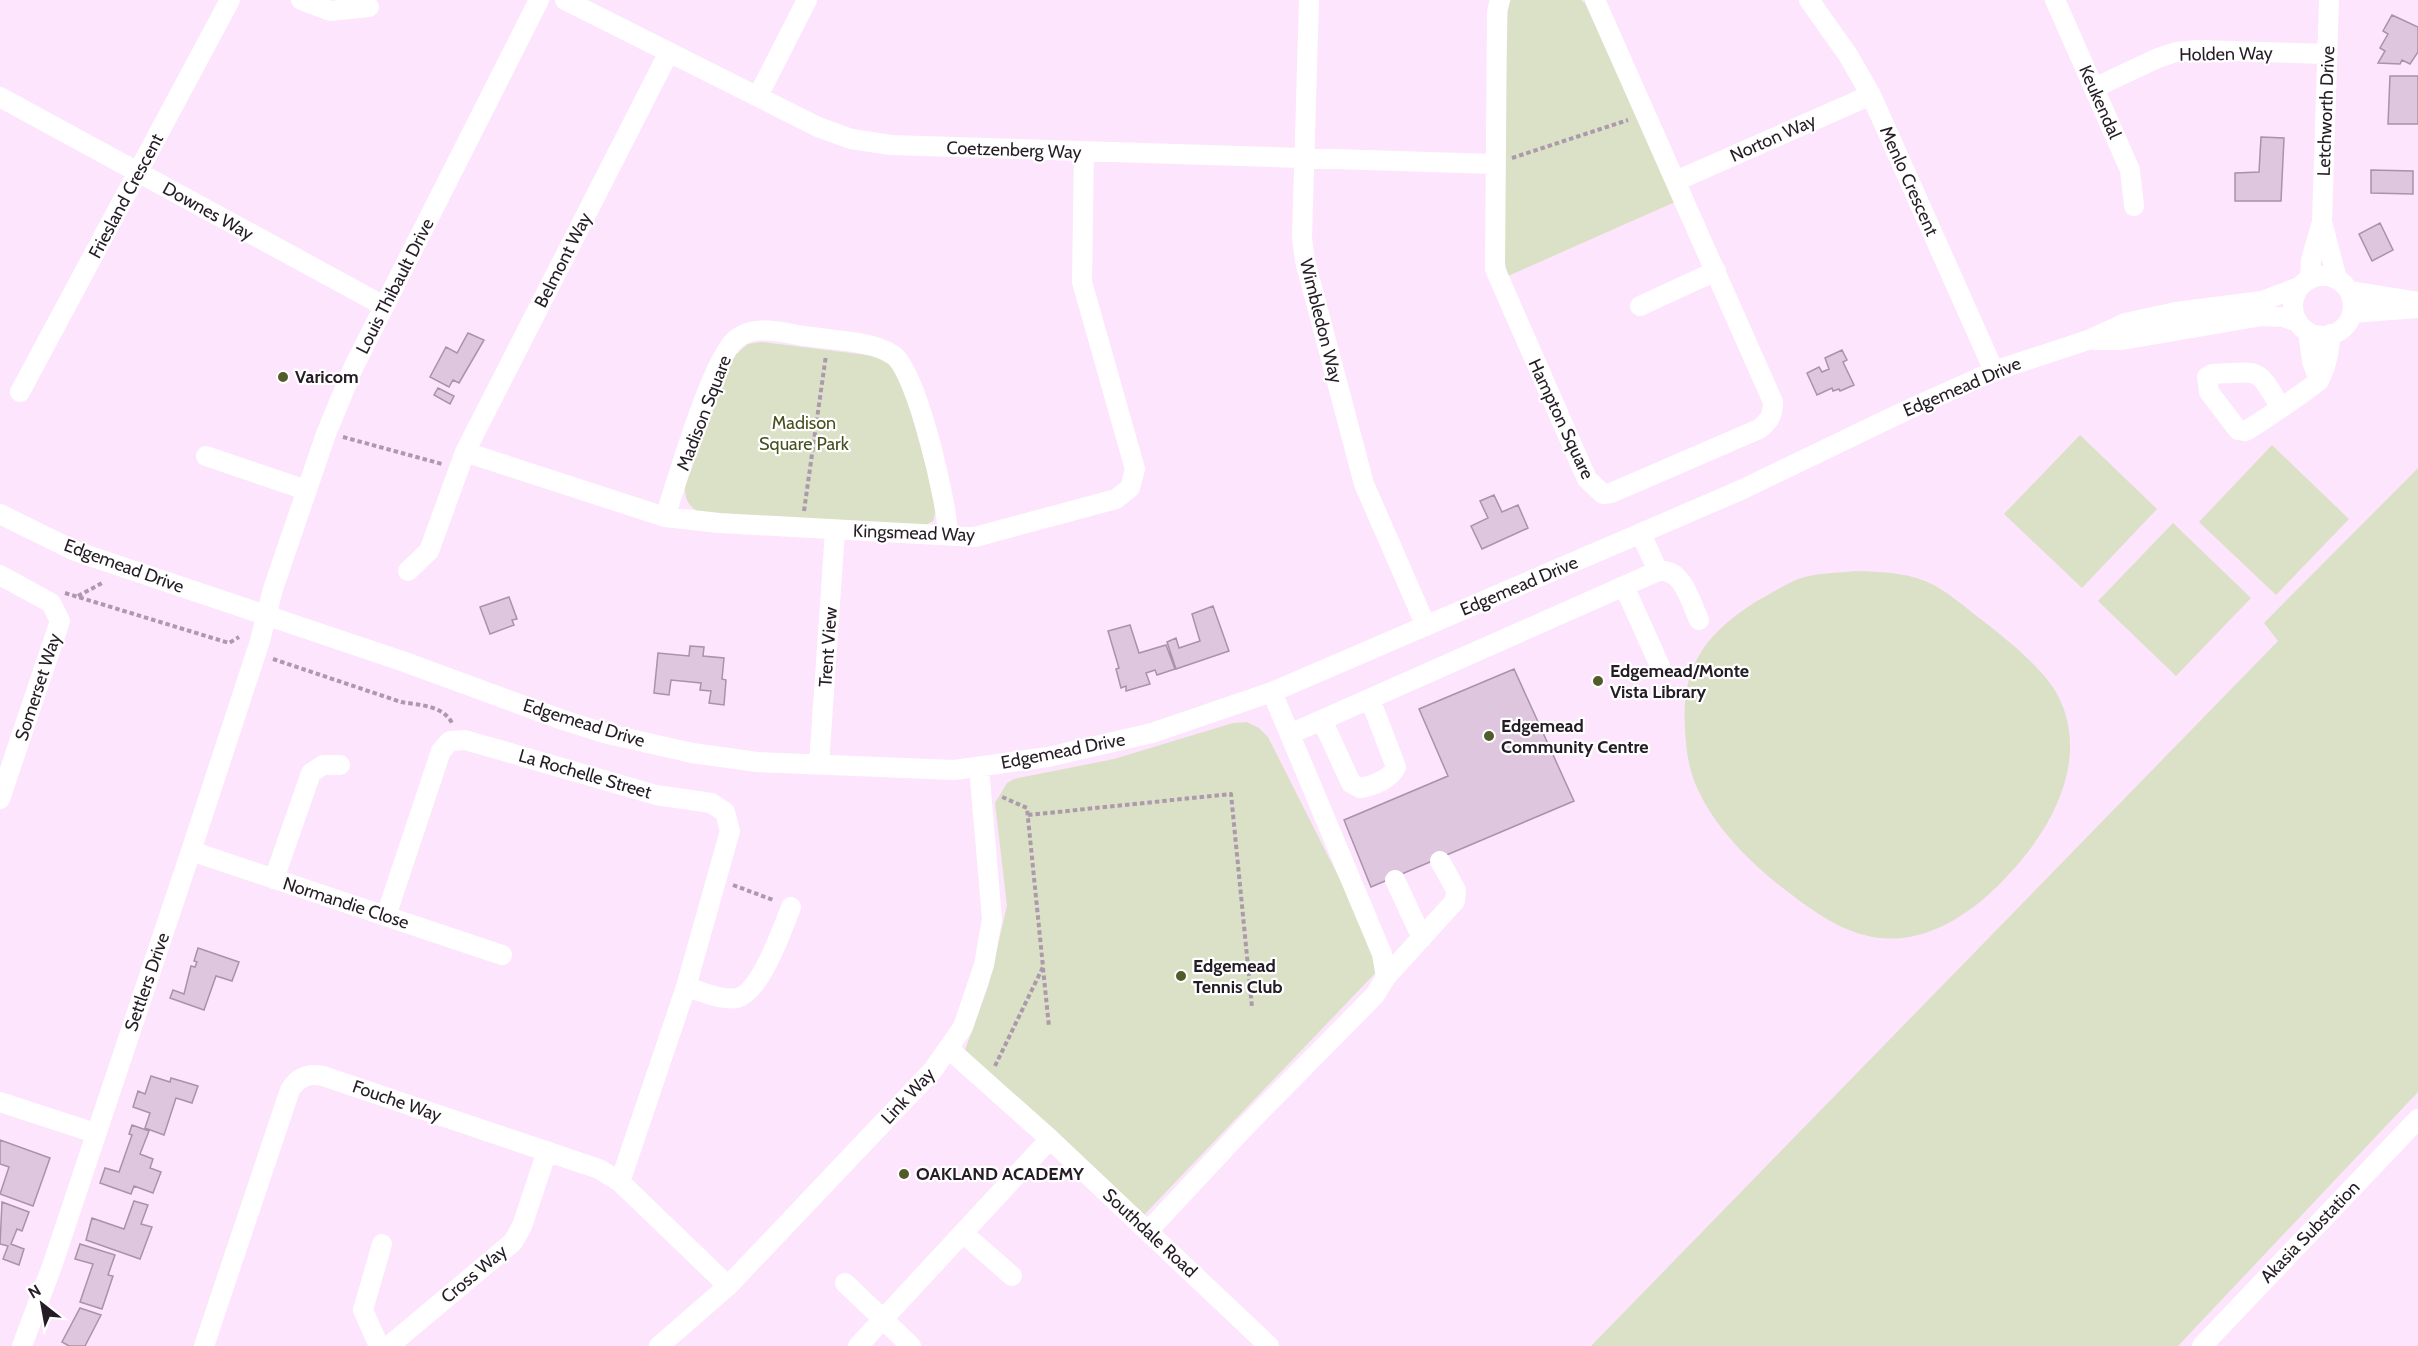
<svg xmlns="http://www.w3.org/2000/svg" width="2418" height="1346" font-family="Cabin,sans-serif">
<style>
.green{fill:#dbe1c6}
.building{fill:#dfc6df;stroke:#a893a8;stroke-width:1.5}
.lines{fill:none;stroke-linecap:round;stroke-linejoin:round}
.path{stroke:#ac9aac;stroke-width:4;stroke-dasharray:4.5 3;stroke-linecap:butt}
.minor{stroke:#fff;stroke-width:20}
.poi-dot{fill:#535b2a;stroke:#fff;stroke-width:2}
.labels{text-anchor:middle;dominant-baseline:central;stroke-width:4.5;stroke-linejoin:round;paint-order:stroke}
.street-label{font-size:18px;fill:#251d25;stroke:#fff}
.poi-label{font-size:18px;font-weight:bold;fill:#251d25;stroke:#fff;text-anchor:start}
.park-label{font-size:18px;fill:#48501e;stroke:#fff}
</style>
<rect width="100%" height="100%" fill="#fde5fd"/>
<path class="green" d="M1511,0H1581L1585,3L1675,202L1508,276L1501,245L1508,6Z
M761,342L883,357L899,369L937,506L933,521L922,527L699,512C688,506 685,499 685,487L733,357L748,344Z
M2080,435L2157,509L2082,588L2004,514Z
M2272,445L2349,519L2276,595L2199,522Z
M2418,468V1092L2178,1346H1591L2278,641L2264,623Z
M2173,523L2251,598L2176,676L2098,601Z
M1856,571C1879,572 1903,572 1925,581C1947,590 1968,610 1987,624C2009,641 2044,670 2057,694C2091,757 2053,827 2010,873C1985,901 1951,928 1914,936C1868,946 1832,925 1796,898C1759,871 1719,834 1699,792C1689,772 1686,751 1685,729C1681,666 1705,634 1757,601C1770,594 1784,585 1798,579C1815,573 1838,573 1856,571Z
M1247,722L1259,728L1268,737L1383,965L1144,1215L965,1050L988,987L1007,906L995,803L1007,783L1014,779L1114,759L1233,723Z"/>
<path class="building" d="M2392,15L2418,27V52L2410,64L2402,60L2400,64L2378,63L2385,51L2380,48L2388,34L2383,31Z
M2390,76H2418V124H2388Z
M2261,137L2284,138L2281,201H2235V173L2259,172Z
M2371,170L2413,171V194L2371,193Z
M2380,223L2393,250L2372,261L2359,234Z
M468,333L484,340L459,383L453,380L449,387L430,377L446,347L457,353Z
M1842,350L1847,360L1843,362L1854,385L1840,391L1839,389L1833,391L1832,388L1817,395L1807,373L1819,367L1822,372L1829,369L1825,358Z
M438,388L454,396L450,404L434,395Z
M1494,495L1502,512L1518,505L1528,528L1482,549L1471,526L1488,518L1480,501Z
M509,597L517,619L512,620L514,625L490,634L480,607Z
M1213,606L1229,651L1176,669L1167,642L1176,638L1179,648L1200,641L1192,614Z
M1130,625L1139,653L1166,645L1175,669L1157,675L1155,670L1146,673L1150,684L1126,691V686L1121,688L1116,669L1119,668L1108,631Z
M690,646L704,647L703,656L724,658L722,679L726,680L724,705L709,703L711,691L700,690L701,683L671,680L669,695L654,693L658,653L689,656Z
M1514,669L1574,801L1371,887L1344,820L1448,776L1419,709Z
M198,948L239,962L232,981L216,976L204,1010L170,998L173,990L184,994L191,966L195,967L197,962L194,961Z
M151,1076L170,1082L171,1078L198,1086L192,1103L176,1098L164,1135L145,1128L150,1113L133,1107L138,1091L145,1094Z
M132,1125L149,1131L140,1154L153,1159L150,1168L161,1172L153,1193L134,1186L131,1194L100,1183L105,1168L119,1172L132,1135L129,1134Z
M0,1140L50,1158L33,1206L0,1194L9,1167L0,1164Z
M134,1201L148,1205L141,1224L152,1227L140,1259L86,1240L92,1218L124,1229Z
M2,1202L29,1212L22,1231L17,1229L11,1244L24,1249L19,1265L3,1259L8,1246L0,1244Z
M80,1244L115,1255L108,1275L113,1276L102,1309L80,1302L93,1264L75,1259Z
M80,1308L101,1315L85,1346H69L62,1342Z"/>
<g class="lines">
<path class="path" d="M1512,158L1628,120
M343,437L442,464
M804,511L826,355
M65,593L229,643L239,637
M78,596L104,582
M273,659L401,702C418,705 443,705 452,723
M1028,815L1231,794L1252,1007
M733,885L773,900
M1043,968L1049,1027
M995,1066L1043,967L1027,808L1000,796"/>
<path class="minor" d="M301,0L330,11L369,7
M565,0L818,127L851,139L891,145L1495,164
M1309,0L1302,238L1305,261L1364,484L1426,626
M1500,0L1497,12L1495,269L1587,479L1603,494L1611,493L1759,429C1769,422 1773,415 1773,402L1595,0
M1809,0L1848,55L1871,95L1994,371
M2055,0L2130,170L2134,206
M2094,88L2158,58L2176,52L2197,50L2328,54
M758,96L807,0
M0,97L384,306
M1676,181L1871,95
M2322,222L2337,279
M2293 306a30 30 0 1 1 60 0a30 30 0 1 1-60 0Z
M2310,278L2311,260L2322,222L2329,0
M2349,291L2418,302
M1640,306L1716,271
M2352,313L2418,308
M2308,332L2312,361L2319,381
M2094,340H2122L2262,316L2283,317L2298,322
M20,392L230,0
M2280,407C2256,364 2259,373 2212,374L2207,377L2209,392L2238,430L2246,431C2256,425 2316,385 2319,380C2327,366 2329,350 2331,334
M465,452L665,517L719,523L975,537L1116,499L1130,488L1135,469L1082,282L1084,152
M206,456L306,490
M0,514L75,551L402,661L560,719L604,733L692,753L757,762L954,770L1048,757L1152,733L1272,692L1741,490L1905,411L1994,371L2088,340L2125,323L2176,312L2262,301L2299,287
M665,517C677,481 711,362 735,340C754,323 782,333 805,336C830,340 873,341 893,355C917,371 948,506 948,536
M408,571L429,551L465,452L669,52
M1658,571C1683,568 1690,601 1699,620
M0,575L51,603L60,621L0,799
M1624,586L1660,666
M1322,720L1351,783L1360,788C1373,786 1391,779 1396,767L1370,699
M1290,734L1658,571L1641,534
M819,764L835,531
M191,851L502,955
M274,879L311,773L323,765H340
M1395,880L1422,938
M386,916L441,751L450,741L465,740L656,795L711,803L725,812L730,831L686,987L620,1182
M1386,977L1455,901L1456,890L1440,861
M686,987C701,991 721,1001 737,998C760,993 783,928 791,907
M950,1050L1050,1139L1269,1346
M0,1102L95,1133
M1148,1231L1245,1127L1375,995L1386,977L1382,954L1272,692
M963,1233L1012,1276
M845,1283L911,1346
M22,1346L52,1266L191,851L260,641L273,589L326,434L354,366L539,0
M204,1346L290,1090C298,1077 309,1073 323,1076L599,1169L620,1182L728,1286
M379,1346L363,1310L382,1244
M389,1346L513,1242L522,1226L547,1151
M659,1346L728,1286L933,1070L963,1027L984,965L992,919L979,767
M858,1346L1050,1139
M2202,1346L2418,1119"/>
</g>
<g class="poi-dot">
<circle cx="283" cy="377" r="6"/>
<circle cx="1598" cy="681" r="6"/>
<circle cx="1489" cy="736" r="6"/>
<circle cx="1181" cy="976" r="6"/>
<circle cx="904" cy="1174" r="6"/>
</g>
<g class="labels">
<g class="street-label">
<text transform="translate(2226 54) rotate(-1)">Holden Way</text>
<text transform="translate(2100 102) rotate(66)">Keukendal</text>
<text transform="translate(2326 111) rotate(-88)">Letchworth Drive</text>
<text transform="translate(1773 138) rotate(-24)">Norton Way</text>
<text transform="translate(1014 150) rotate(2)">Coetzenberg Way</text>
<text transform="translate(1909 181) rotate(66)">Menlo Crescent</text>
<text transform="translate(126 196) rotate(-62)">Friesland Crescent</text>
<text transform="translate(208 211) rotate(29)">Downes Way</text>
<text transform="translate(563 260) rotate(-63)">Belmont Way</text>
<text transform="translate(395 286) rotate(-63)">Louis Thibault Drive</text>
<text transform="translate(1321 321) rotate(76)">Wimbledon Way</text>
<text transform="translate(1962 387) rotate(-23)">Edgemead Drive</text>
<text transform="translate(704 413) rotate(-69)">Madison Square</text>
<text transform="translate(1561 419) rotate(65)">Hampton Square</text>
<text transform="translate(914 533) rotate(2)">Kingsmead Way</text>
<text transform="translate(124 566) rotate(20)">Edgemead Drive</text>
<text transform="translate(1519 586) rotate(-23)">Edgemead Drive</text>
<text transform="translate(828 647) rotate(-86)">Trent View</text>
<text transform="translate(38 687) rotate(-72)">Somerset Way</text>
<text transform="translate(584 723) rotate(17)">Edgemead Drive</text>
<text transform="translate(1063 751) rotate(-11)">Edgemead Drive</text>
<text transform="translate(585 774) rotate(16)">La Rochelle Street</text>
<text transform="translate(346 903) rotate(18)">Normandie Close</text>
<text transform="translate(147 982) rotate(-71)">Settlers Drive</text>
<text transform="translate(908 1096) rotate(-47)">Link Way</text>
<text transform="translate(397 1101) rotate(19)">Fouche Way</text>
<text transform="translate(2310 1232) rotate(-46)">Akasia Substation</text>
<text transform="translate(1150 1233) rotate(43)">Southdale Road</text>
<text transform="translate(474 1274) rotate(-40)">Cross Way</text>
</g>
<g class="poi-label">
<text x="295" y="377">Varicom</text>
<text x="1610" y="671">Edgemead/Monte<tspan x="1610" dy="21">Vista Library</tspan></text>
<text x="1501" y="726">Edgemead<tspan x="1501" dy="21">Community Centre</tspan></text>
<text x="1193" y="966">Edgemead<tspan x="1193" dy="21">Tennis Club</tspan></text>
<text x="916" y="1174">OAKLAND ACADEMY</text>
</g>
<g class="park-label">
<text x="804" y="423">Madison<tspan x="804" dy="21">Square Park</tspan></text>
</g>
</g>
<g transform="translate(42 1304) rotate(329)" stroke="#ffffff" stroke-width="4.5" paint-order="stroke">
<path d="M0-4.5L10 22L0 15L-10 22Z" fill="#251d25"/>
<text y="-9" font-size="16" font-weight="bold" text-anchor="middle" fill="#251d25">N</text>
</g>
</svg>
